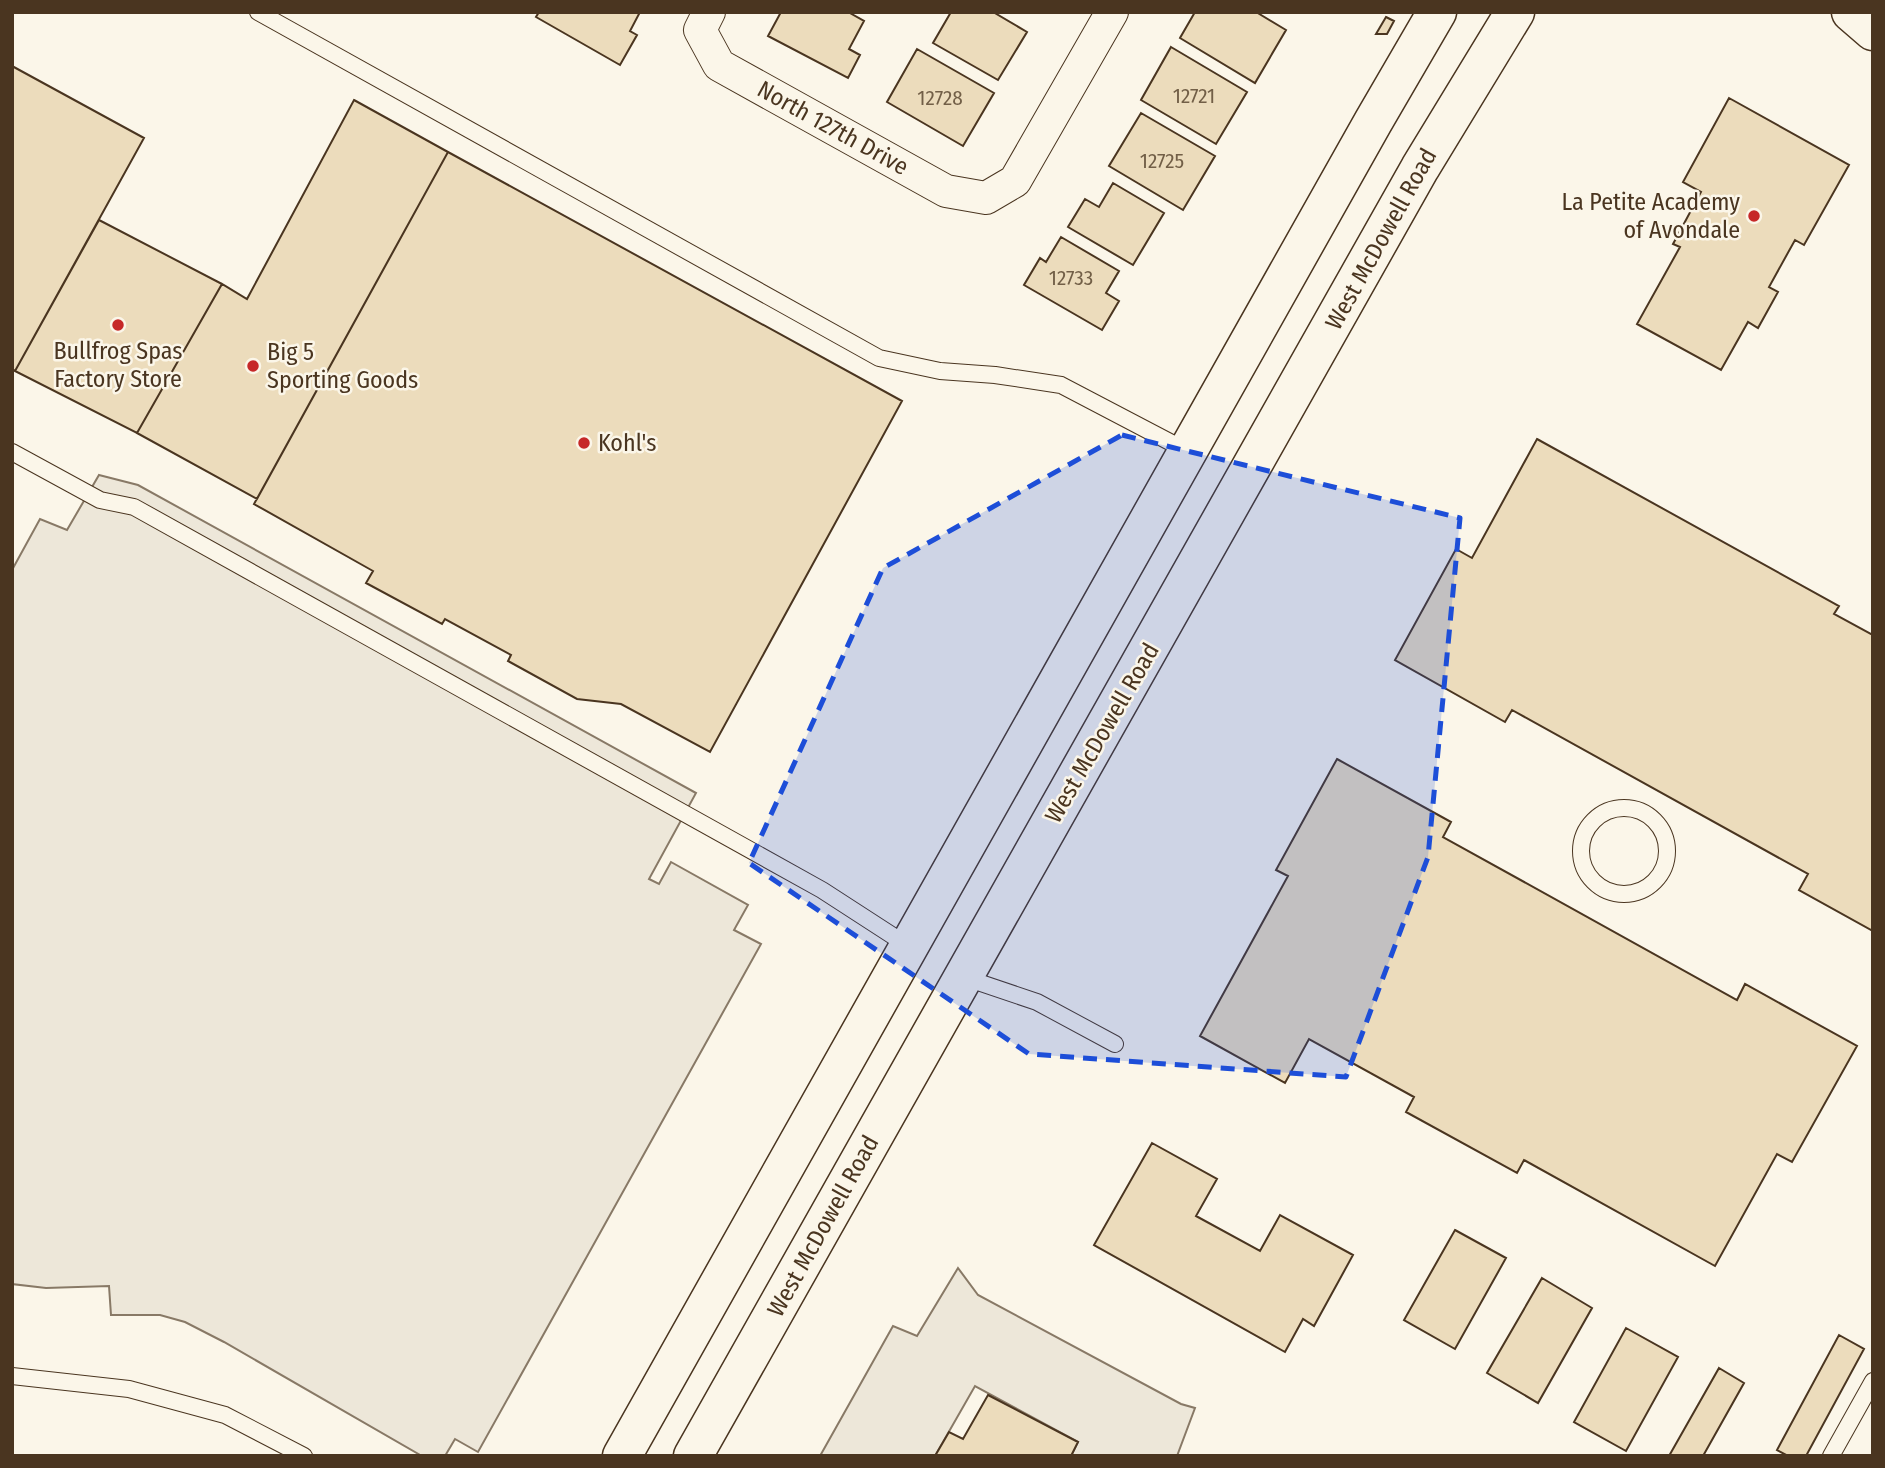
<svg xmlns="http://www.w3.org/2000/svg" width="1885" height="1468" font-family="'Fira Sans Condensed',sans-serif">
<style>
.parking{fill:#ede7d9;stroke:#887966;stroke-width:2}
.building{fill:#ecdcbc;stroke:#4a3520;stroke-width:2}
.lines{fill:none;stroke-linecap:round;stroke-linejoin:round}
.service-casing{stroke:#4a3520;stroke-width:18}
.minor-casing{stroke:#4a3520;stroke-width:34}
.tertiary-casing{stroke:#4a3520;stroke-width:41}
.primary-casing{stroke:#4a3520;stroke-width:41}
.service{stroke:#fbf6e9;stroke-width:16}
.minor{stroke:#fbf6e9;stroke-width:32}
.tertiary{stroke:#fbf6e9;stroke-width:38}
.primary{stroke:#fbf6e9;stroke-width:38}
.marked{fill:#1d4ed8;fill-opacity:0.2;stroke:#1d4ed8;stroke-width:5;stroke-dasharray:14 9;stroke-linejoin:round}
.poi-dot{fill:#c62828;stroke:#fbf6e9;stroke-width:2.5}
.labels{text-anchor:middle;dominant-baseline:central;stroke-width:5;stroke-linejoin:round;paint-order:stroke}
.number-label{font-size:21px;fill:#725f47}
.street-label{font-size:24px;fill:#4a3520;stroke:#fbf6e9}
.poi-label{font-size:24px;fill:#4a3520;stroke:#fbf6e9;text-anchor:start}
</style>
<rect width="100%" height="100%" fill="#fbf6e9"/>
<path class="parking" d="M99,475L138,485L696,793L649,879L659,884L671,862L748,905L734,930L761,944L478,1452L455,1439L445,1456H422L224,1342L185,1322L160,1315H111L109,1286L46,1288L12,1284V570L40,519L67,530Z
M958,1268L978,1295L1181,1404L1195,1408L1177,1456H1071L1078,1442L975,1386L935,1456H820L893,1326L917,1336Z"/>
<path class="building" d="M539,12H640L630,31L637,35L620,65L536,17Z
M781,12H848L864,21L849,49L860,55L848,78L768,36Z
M951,12H993L1027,32L998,80L933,43Z
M1195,12H1256L1286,30L1255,83L1180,38Z
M1386,17L1394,21L1387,34H1376Z
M1171,47L1247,92L1216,144L1141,100Z
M917,49L994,93L963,146L887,102Z
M12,66L144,138L15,371L12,369Z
M1729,98L1849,165L1804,245L1795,240L1769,287L1778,292L1758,328L1748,322L1721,370L1637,324L1680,247L1673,244L1701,192L1683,182Z
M354,100L448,152L257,499L137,433L222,284L247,299Z
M1141,113L1215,156L1183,210L1109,166Z
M448,152L902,401L710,752L621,704L577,699L508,661L511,655L445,619L442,624L366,583L373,571L254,504Z
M1113,183L1164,213L1133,265L1068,227L1085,199L1099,207Z
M99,220L222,284L137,433L15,371Z
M1061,237L1119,271L1106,293L1119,301L1102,330L1024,285L1040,258L1046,262Z
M1537,439L1839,606L1834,614L1873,635V931L1799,890L1808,874L1512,710L1505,722L1395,660L1456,549L1472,558Z
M1337,759L1451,822L1443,837L1737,1000L1745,984L1857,1046L1792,1162L1777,1154L1715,1266L1524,1160L1517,1173L1406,1112L1414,1097L1309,1039L1285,1083L1200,1036L1288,876L1276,870Z
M1152,1143L1217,1179L1196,1216L1260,1251L1280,1215L1353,1255L1314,1326L1303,1319L1285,1352L1094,1245Z
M1455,1230L1506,1258L1455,1349L1404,1320Z
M1542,1278L1592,1308L1538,1403L1487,1373Z
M1626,1328L1678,1357L1626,1451L1574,1422Z
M1839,1335L1864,1349L1806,1456H1788L1777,1450Z
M1719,1368L1744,1383L1703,1456H1669Z
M988,1395L1078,1442L1071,1456H935L949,1432L963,1439Z"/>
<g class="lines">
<defs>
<path id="service" d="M258,12L879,358L940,371L995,375L1061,385L1187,451
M12,452L100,500L134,507L822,890L910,947
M1581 851a43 43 0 1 1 86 0a43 43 0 1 1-86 0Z
M963,977L1037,1002L1115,1044
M12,1376L129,1389L225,1415L304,1456
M1831,1456L1873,1381"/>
<path id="minor" d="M709,12L700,30L719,65L946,191L986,198L1015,181L1112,12"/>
<path id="tertiary" d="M1851,12L1873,31"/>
<path id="primary" d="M622,1456L1373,122L1437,12
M693,1456L1420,168L1515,12"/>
</defs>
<use href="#service" class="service-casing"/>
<use href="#minor" class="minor-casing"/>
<use href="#tertiary" class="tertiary-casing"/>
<use href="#primary" class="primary-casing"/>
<use href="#service" class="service"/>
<use href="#minor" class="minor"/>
<use href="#tertiary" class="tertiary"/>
<use href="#primary" class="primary"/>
</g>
<path class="marked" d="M1122,435L1460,518L1428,857L1346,1077L1029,1054L749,863L883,568Z"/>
<g class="poi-dot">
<circle cx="1754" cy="216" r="7"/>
<circle cx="118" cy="325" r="7"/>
<circle cx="253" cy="366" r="7"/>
<circle cx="584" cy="443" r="7"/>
</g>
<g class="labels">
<g class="number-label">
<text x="1194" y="96">12721</text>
<text x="940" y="98">12728</text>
<text x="1162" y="161">12725</text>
<text x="1071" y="278">12733</text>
</g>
<g class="street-label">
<text transform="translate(833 128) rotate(29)">North 127th Drive</text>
<text transform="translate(1381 239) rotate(-61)">West McDowell Road</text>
<text transform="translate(1102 733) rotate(-60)">West McDowell Road</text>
<text transform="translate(823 1226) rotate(-61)">West McDowell Road</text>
</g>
<g class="poi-label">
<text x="1740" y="202" text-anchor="end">La Petite Academy<tspan x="1740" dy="28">of Avondale</tspan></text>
<text x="118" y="351" text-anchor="middle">Bullfrog Spas<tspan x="118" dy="28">Factory Store</tspan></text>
<text x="267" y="352">Big 5<tspan x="267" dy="28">Sporting Goods</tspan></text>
<text x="598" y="443">Kohl's</text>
</g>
</g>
<rect width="1885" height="1468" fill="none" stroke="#4a3520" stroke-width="28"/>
</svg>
